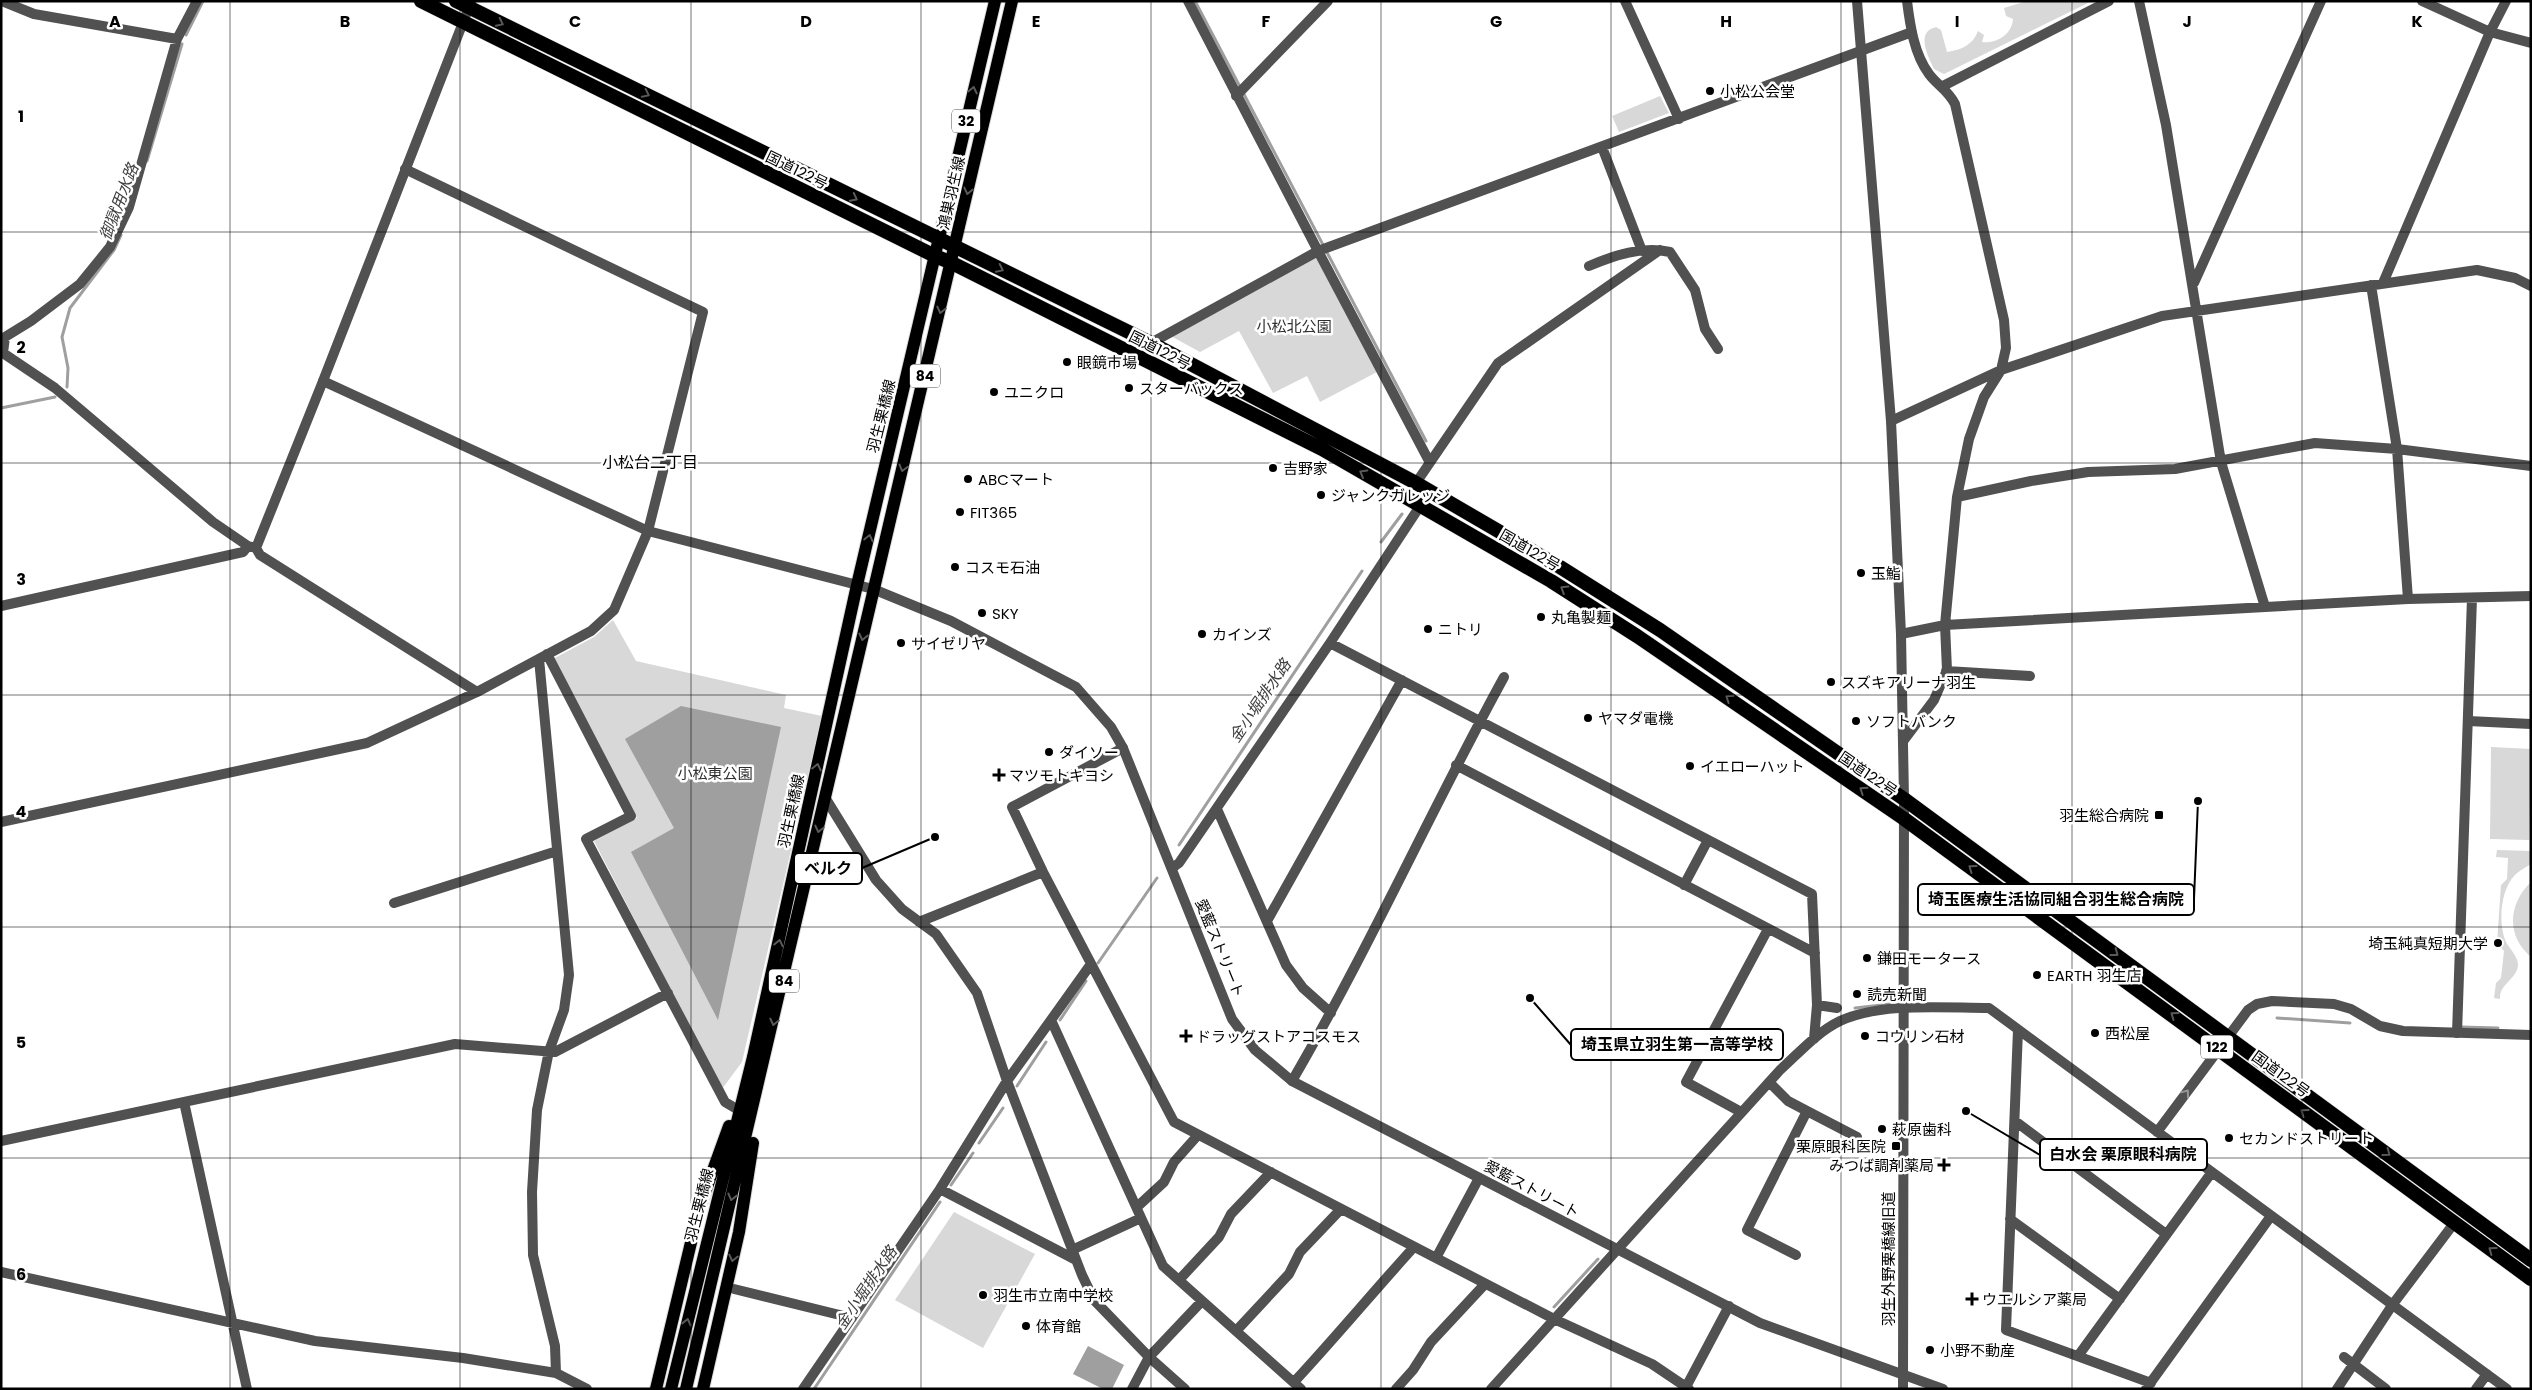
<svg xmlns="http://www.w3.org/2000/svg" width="2532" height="1390" font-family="Poppins,'Noto Sans JP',sans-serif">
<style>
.green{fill:#d8d8d8}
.water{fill:#9f9f9f}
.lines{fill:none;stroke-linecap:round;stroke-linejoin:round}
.stream{stroke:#9f9f9f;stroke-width:3}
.primary-casing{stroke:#dbdbdb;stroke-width:14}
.trunk-casing{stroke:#dbdbdb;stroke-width:15}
.minor{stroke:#515151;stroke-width:10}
.tertiary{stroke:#515151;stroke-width:10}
.primary{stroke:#000;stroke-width:12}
.trunk{stroke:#000;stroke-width:14}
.oneway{stroke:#595959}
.oneway2{stroke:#979797}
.grid{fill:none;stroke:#000;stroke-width:1;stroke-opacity:0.55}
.poi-dot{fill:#000;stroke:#fff;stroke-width:2}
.labels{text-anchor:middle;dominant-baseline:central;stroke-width:5;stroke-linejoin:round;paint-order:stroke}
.shield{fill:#fff;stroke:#4c4c4c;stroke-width:1}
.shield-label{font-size:14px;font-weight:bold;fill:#000}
.poi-label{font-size:15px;fill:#000;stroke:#fff;text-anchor:start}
.street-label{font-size:15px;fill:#000;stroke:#fff}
.park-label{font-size:15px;fill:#2f2f2f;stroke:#fff}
.water-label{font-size:16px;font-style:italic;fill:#404040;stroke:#fff}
.neighbourhood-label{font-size:16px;fill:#000;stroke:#fff}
.grid-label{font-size:16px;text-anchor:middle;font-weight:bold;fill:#000;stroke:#fff;stroke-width:5;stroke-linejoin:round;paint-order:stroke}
.leader{fill:none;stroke:#000;stroke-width:2}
.callout-dot{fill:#000;stroke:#fff;stroke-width:2}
.callout{fill:#fff;stroke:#000;stroke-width:2}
.callout-label{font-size:16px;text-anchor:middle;font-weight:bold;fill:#000}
</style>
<rect width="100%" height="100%" fill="#fff"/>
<path class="green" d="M2027,1H2092L1944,74L1934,69C1928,56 1915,32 1936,27L1941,30L1947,52C1961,50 1973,45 1978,31L1984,35L1982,42C1997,44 2012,34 2013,19L2006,16L2004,8Z
M1660,96L1669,113L1619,132L1612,116Z
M1316,257L1377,372L1320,402L1307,376L1273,393L1239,331L1200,352L1167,334Z
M613,620L636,661L786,695L784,708L822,716L742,1062L722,1089L594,841L637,818L553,659L594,637Z
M2491,747L2531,749L2529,840L2490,839Z
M2497,850L2531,851V864C2526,867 2519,871 2515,875C2500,890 2498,924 2506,942C2510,949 2519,958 2518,966C2516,980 2499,984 2500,999L2494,998L2496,983L2501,978L2504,951L2497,943L2501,885L2507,879L2508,858L2496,857Z
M2531,882V957C2506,936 2508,904 2531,882Z
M954,1212L1035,1254L983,1348L895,1300Z"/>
<path class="water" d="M681,706L781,727L718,1020L631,852L674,828L625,739Z
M1088,1346L1124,1365L1112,1389H1103L1073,1374Z"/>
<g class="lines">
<path class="stream" d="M1195,1L1426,441
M186,35L203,1
M147,161L182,44
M67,387L68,368L62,337L70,308L114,250L121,235
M1,408L55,397
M1381,542L1402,514
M1179,845L1362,571
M1098,963L1157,878
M1855,1008L1890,1004
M2277,1018L2350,1023
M1060,1020L1086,981
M2461,1027L2498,1028
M1017,1086L1046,1042
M979,1143L1003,1108
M951,1185L973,1153
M1554,1307L1598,1259
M814,1389L940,1202"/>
<defs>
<path id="primary" d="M656,1389L699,1209L729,1126
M671,1389L753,1057L857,585L995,1
M686,1389L1012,1
M703,1389L739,1232L753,1143"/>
<path id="trunk" d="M421,1L935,256L952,263L1322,449L1551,581L1637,636L1903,818L2531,1279
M456,1L1151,343L1416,483L1560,567L1660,630L1904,799L2531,1260"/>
</defs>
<use href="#primary" class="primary-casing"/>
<use href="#trunk" class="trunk-casing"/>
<path class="minor" d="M2,1L34,14L177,39L197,1
M1625,1L1679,119
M2139,1L2166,125L2221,462L2265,607
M2422,1L2490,32L2531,43
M177,39L129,207L110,247L80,284L31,321L5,337L3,353L55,388L213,522L248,546L256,548
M1943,86L2109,1
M1236,96L1328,1
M1602,147L1642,251
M1318,251L1429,461
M1589,266C1615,255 1642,246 1670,252L1695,290L1705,329L1718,349
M2194,283L2321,1
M2383,283L2490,32L2506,1
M2371,285L2397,449L2408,599
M1151,343L1318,251L1912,32
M323,381L256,548L260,555L477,692L591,631L614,610L648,531L703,312L405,169
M1891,421L2001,370L2162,316L2477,270L2515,278L2531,286
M1416,483L1498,363L1660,250
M1957,497L2031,481L2088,472L2175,469L2315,443L2397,449L2531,466
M1,606L243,552L248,546
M1901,634L1945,625L2408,599L2531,596
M1330,643L1812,894L1817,1005L1837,1008
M547,654L631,816L586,839L725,1102L735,1108
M539,659L569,975L564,1010L549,1051L537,1110L532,1192L533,1255L555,1346L556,1373
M1946,671L2030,676
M2468,721L2531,724
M1904,740L1934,700L1947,670L1945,625L1957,497L1969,439L1984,397L2001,370L2006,348L2004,320L1955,104C1948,90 1937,85 1929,74C1914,54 1910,25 1907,1
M1123,748L1012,807L1043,872L1174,1122L1436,1258L1479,1178
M1456,765L1815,953
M826,799L876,880L902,909L936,934L977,993L1007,1081L1082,1275L1094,1300L1149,1357L1185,1389
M1217,809L1286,965L1303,988L1331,1013
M1,822L367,743L477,692
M1172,868L1179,863L1330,643L1420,506
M1684,885L1708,840
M394,903L557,851
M1267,921L1402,680
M919,922L1043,872
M1091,964L1051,1020L1163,1266L1301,1389
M2018,1030L2006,1330L2151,1383
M2457,1033L2472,598
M1814,1039L1817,1005
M1292,1081C1369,949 1431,810 1504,677
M1769,1082L1788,1101L1807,1111
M184,1102L247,1389
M1741,1112L1686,1082L1768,929
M2015,1121L2166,1234
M2157,1132L2219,1049
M1,1141L455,1044L555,1052L668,993
M940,1189L1076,1260
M1137,1207L1164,1182L1174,1162L1198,1135
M2010,1219L2120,1299
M1072,1250L1141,1218
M1796,1255L1747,1230L1807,1111L1857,1137
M1436,1258L1554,1319L1652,1364L1689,1389
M1,1272L315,1341L463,1358L556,1373L587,1389
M1179,1280L1219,1237L1231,1214L1271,1172
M734,1289L852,1318
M1236,1331L1289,1274L1300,1252L1341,1209
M2078,1356L2212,1172
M2344,1357L2386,1389
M1294,1382C1335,1338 1373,1292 1414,1247
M1686,1387L1729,1306
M803,1389L940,1189L1007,1081L1051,1020
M1132,1389L1149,1357L1202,1301
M1396,1389L1413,1370L1431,1342L1485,1284
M1491,1389L1780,1070C1798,1054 1817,1032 1840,1021C1881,1002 1944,1008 1989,1008L2507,1389
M2146,1389L2271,1216
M2337,1389L2393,1304L2455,1222
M2476,1389L2487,1374"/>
<path class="tertiary" d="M1188,1L1318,251
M1857,1L1891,421L1901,634L1904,799L1903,1389
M471,2L323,381L648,531L873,589L951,621L1076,687L1111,727L1123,748L1232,1019L1255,1050L1292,1081L1760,1323L1943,1389
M2219,1049L2248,1010L2257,1004L2272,1001L2334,1004L2351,1009L2380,1026L2403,1031L2531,1035"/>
<use href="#primary" class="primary"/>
<use href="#trunk" class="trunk"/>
</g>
<defs><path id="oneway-chevron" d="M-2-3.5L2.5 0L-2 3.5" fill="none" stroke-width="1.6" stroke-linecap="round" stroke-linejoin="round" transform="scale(1.25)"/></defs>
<g class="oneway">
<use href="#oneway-chevron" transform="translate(500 23) rotate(26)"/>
<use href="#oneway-chevron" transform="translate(973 90) rotate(-77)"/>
<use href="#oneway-chevron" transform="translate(646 94) rotate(26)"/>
<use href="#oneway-chevron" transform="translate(968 191) rotate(103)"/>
<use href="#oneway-chevron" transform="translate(854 198) rotate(27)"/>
<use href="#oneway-chevron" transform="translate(1000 269) rotate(26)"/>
<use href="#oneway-chevron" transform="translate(941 310) rotate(103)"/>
<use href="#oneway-chevron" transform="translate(903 468) rotate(105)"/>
<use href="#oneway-chevron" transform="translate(1363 473) rotate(-150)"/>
<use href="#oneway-chevron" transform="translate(869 538) rotate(-77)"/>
<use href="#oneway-chevron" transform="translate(1564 589) rotate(-148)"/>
<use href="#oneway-chevron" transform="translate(863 637) rotate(103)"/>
<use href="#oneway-chevron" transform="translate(1729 698) rotate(-146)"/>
<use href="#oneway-chevron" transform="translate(817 767) rotate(-77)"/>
<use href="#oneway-chevron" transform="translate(1863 790) rotate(-146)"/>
<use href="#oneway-chevron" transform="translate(819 829) rotate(103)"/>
<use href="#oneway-chevron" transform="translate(1972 868) rotate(-144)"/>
<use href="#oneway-chevron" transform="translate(779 943) rotate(-78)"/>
<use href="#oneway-chevron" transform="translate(2115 953) rotate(37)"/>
<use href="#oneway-chevron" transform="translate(2174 1015) rotate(-144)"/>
<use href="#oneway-chevron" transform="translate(774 1022) rotate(103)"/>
<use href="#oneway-chevron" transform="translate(2304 1112) rotate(-144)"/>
<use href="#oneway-chevron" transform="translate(2387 1153) rotate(36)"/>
<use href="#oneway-chevron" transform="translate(732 1197) rotate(104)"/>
<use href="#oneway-chevron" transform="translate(2492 1250) rotate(-144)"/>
<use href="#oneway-chevron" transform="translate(733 1258) rotate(103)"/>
<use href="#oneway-chevron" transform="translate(687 1322) rotate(-76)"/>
</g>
<use class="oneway2" href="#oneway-chevron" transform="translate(2186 1093) rotate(-53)"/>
<path class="grid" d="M230,1V1389M460,1V1389M691,1V1389M921,1V1389M1151,1V1389M1381,1V1389M1611,1V1389M1841,1V1389M2072,1V1389M2302,1V1389M1,232H2531M1,463H2531M1,695H2531M1,927H2531M1,1158H2531"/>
<g class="poi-dot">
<circle cx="1710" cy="91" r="5"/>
<circle cx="1067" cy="362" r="5"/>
<circle cx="1129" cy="388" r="5"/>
<circle cx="994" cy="392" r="5"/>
<circle cx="1273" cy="468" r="5"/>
<circle cx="968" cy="479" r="5"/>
<circle cx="1321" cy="495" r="5"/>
<circle cx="960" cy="512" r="5"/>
<circle cx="955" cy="567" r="5"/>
<circle cx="1861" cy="573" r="5"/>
<circle cx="982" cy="613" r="5"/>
<circle cx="1541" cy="617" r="5"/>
<circle cx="1428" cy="629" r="5"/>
<circle cx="1202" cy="634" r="5"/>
<circle cx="901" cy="643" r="5"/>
<circle cx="1831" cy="682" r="5"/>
<circle cx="1588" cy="718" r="5"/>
<circle cx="1856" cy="721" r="5"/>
<circle cx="1049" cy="752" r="5"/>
<circle cx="1690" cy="766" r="5"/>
<path d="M996.5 767.5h5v5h5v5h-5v5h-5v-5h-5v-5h5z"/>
<rect x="2154" y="810" width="10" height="10" rx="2.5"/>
<circle cx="2498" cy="943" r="5"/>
<circle cx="1867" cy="958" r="5"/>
<circle cx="2037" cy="975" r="5"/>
<circle cx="1857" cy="994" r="5"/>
<circle cx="2095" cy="1033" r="5"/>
<path d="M1183.5 1028.5h5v5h5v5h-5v5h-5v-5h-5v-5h5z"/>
<circle cx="1865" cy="1036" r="5"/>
<circle cx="1882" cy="1129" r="5"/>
<circle cx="2229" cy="1138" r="5"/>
<rect x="1891" y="1141" width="10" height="10" rx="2.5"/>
<path d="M1941.5 1157.5h5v5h5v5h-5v5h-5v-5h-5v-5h5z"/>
<circle cx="983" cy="1295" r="5"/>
<path d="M1969.5 1291.5h5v5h5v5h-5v5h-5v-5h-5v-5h5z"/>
<circle cx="1026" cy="1326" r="5"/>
<circle cx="1930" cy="1350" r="5"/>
</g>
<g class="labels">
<g class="shield">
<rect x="952" y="109.5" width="28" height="23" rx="4"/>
<rect x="910" y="364.5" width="30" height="23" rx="4"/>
<rect x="769" y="969.5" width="30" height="23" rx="4"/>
<rect x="2201" y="1035.5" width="32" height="23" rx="4"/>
</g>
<g class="shield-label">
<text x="966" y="121">32</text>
<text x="925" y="376">84</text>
<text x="784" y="981">84</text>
<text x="2217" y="1047">122</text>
</g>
<g class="poi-label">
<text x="1720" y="91">小松公会堂</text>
<text x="1077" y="362">眼鏡市場</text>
<text x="1139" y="388">スターバックス</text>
<text x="1004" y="392">ユニクロ</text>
<text x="1283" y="468">吉野家</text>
<text x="978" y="479">ABCマート</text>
<text x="1331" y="495">ジャンクガレッジ</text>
<text x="970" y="512">FIT365</text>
<text x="965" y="567">コスモ石油</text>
<text x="1871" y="573">玉鮨</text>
<text x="992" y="613">SKY</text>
<text x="1551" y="617">丸亀製麺</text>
<text x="1438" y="629">ニトリ</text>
<text x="1212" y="634">カインズ</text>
<text x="911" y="643">サイゼリヤ</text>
<text x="1841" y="682">スズキアリーナ羽生</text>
<text x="1598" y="718">ヤマダ電機</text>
<text x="1866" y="721">ソフトバンク</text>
<text x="1059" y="752">ダイソー</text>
<text x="1700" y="766">イエローハット</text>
<text x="1009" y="775">マツモトキヨシ</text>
<text x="2149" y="815" text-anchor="end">羽生総合病院</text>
<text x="2488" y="943" text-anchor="end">埼玉純真短期大学</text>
<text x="1877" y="958">鎌田モータース</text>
<text x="2047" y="975">EARTH 羽生店</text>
<text x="1867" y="994">読売新聞</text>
<text x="2105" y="1033">西松屋</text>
<text x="1196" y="1036">ドラッグストアコスモス</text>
<text x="1875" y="1036">コウリン石材</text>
<text x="1892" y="1129">萩原歯科</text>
<text x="2239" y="1138">セカンドストリート</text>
<text x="1886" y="1146" text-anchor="end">栗原眼科医院</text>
<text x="1934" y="1165" text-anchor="end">みつば調剤薬局</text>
<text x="993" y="1295">羽生市立南中学校</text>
<text x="1982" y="1299">ウエルシア薬局</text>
<text x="1036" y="1326">体育館</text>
<text x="1940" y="1350">小野不動産</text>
</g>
<g class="street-label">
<text transform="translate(797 170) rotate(26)">国道122号</text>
<text transform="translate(951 193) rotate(-77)">鴻巣羽生線</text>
<text transform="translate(1160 350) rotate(27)">国道122号</text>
<text transform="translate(881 416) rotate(-76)">羽生栗橋線</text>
<text transform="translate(1530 550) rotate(30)">国道122号</text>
<text transform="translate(1868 774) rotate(34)">国道122号</text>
<text transform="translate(791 811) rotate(-78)">羽生栗橋線</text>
<text transform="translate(1220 948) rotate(68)">愛藍ストリート</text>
<text transform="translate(2281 1074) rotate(36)">国道122号</text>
<text transform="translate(1532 1189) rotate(28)">愛藍ストリート</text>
<text transform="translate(699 1205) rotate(-76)">羽生栗橋線</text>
<text transform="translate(1888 1259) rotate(-90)">羽生外野栗橋線旧道</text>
</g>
<g class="park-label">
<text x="1294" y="326">小松北公園</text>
<text x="715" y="773">小松東公園</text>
</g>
<g class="water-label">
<text transform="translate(119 202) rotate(-69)">御獄用水路</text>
<text transform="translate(1260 701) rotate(-56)">金小堀排水路</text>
<text transform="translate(866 1288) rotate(-56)">金小堀排水路</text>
</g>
<g class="neighbourhood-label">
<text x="650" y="462">小松台二丁目</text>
</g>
</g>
<g class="grid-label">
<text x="115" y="27">A</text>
<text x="345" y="27">B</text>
<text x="575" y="27">C</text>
<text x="806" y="27">D</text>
<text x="1036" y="27">E</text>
<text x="1266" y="27">F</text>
<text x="1496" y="27">G</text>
<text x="1726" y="27">H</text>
<text x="1957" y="27">I</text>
<text x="2187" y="27">J</text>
<text x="2417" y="27">K</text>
<text x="21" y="122">1</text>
<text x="21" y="353">2</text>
<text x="21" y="585">3</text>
<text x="21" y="817">4</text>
<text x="21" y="1048">5</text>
<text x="21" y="1280">6</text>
</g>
<path class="leader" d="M935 837L862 868M2198 801L2194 899M1530 998L1571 1045M1966 1111L2040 1155"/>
<g class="callout-dot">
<circle cx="935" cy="837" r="5"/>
<circle cx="2198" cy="801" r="5"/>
<circle cx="1530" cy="998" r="5"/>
<circle cx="1966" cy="1111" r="5"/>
</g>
<g class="callout">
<rect x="794" y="853" width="68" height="31" rx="5"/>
<rect x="1918" y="884" width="276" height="31" rx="5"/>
<rect x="1571" y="1029" width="212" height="31" rx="5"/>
<rect x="2040" y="1139" width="167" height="31" rx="5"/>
</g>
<g class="callout-label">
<text x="828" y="874">ベルク</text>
<text x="2056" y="905">埼玉医療生活協同組合羽生総合病院</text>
<text x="1677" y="1050">埼玉県立羽生第一高等学校</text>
<text x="2123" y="1160">白水会 栗原眼科病院</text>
</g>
<rect width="2532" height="1390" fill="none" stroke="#000000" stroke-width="5"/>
</svg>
